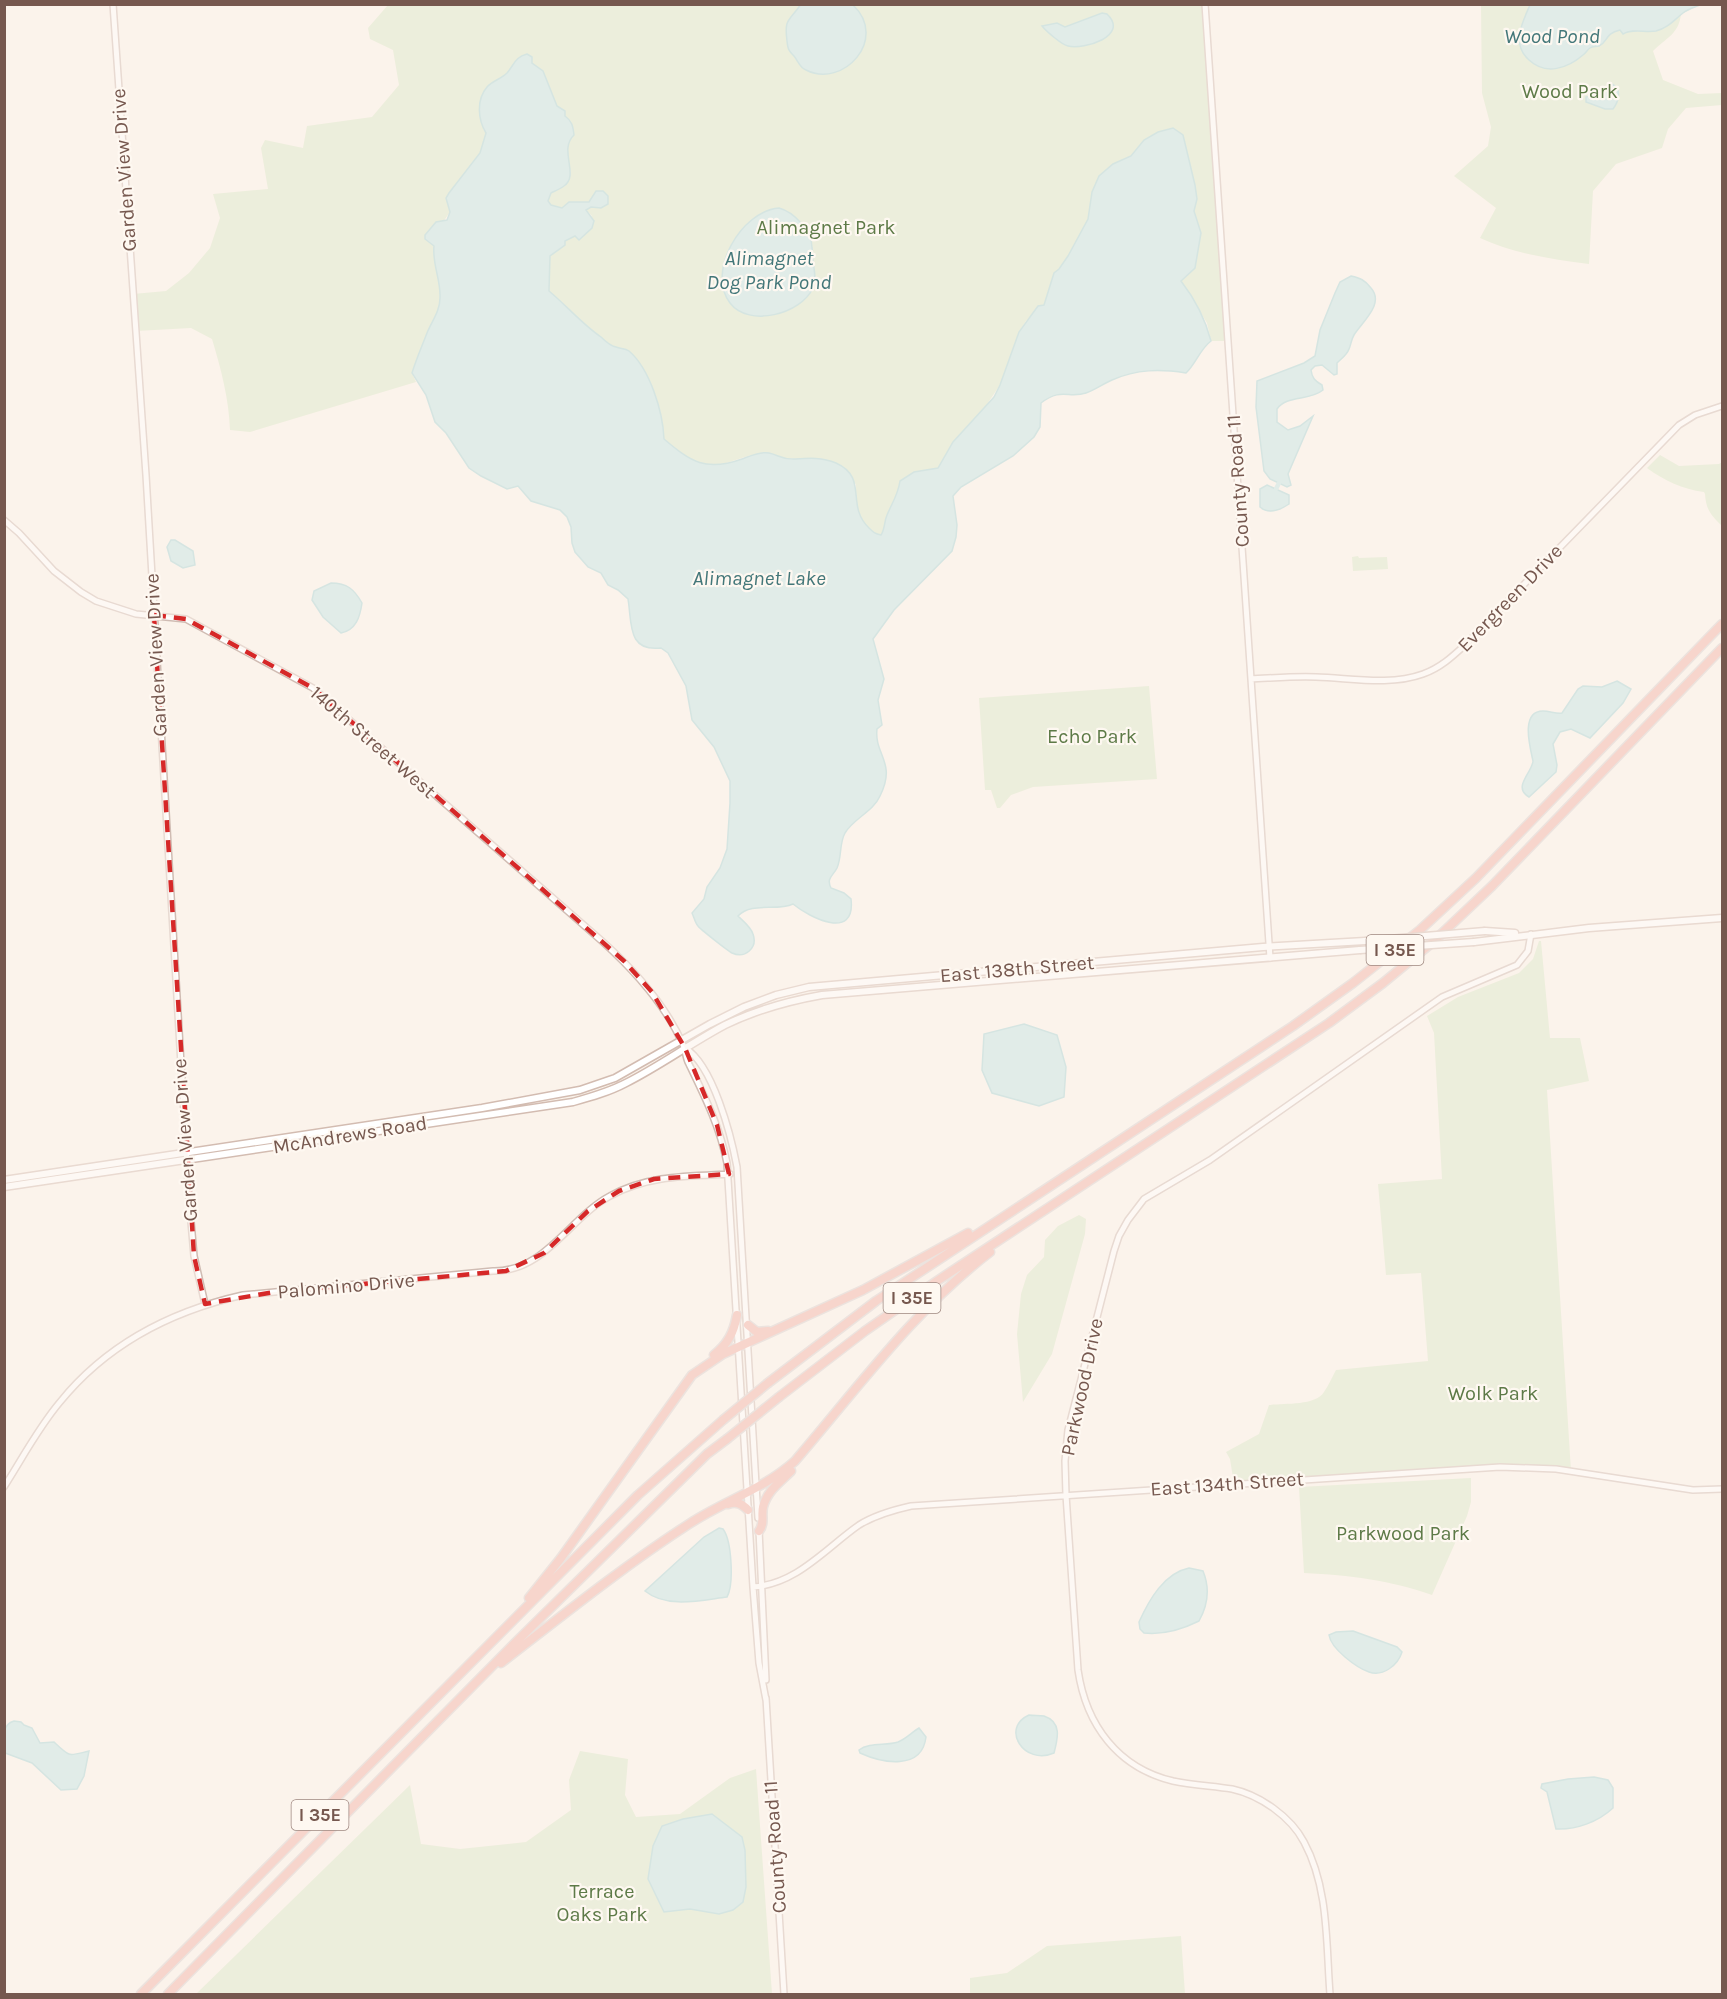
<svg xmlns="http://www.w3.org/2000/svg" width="1727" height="1999" font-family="Karla,sans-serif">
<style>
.green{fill:#dae9c9}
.water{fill:#c0e4e5;stroke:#a7d4d6;stroke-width:1.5}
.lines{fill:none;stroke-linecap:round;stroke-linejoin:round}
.canal{stroke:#c0e4e5;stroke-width:4.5}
.tertiary-casing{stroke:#d0bcb3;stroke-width:8}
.secondary-casing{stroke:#d3bcb1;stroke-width:9}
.motorway-casing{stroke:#d9d0ce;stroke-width:11}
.tertiary{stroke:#fff;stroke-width:5}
.secondary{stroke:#fff;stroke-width:6}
.motorway{stroke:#f1b1a6;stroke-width:8}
.secondary-bridge-casing{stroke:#d3bcb1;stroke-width:9;stroke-linecap:butt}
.motorway-bridge-casing{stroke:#d9d0ce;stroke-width:11;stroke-linecap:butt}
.secondary-bridge{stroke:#fff;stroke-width:6}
.motorway-bridge{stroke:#f1b1a6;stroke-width:8}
.marked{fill:none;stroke:#d62828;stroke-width:4.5;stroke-dasharray:12 8;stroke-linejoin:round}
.labels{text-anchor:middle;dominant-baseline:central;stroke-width:4.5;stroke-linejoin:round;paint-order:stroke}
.shield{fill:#fef8f1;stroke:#9f8880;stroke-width:1.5}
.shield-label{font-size:18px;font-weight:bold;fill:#76584f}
.park-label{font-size:20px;fill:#5d7a47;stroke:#fef8f1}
.street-label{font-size:20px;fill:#76584f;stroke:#fef8f1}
.water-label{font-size:21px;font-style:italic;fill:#437779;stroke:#fef8f1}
</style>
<rect width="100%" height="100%" fill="#fbf3eb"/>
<path class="green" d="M388,5H1205L1229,341H1211L1207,323L1181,281L1195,268L1201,233L1194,211L1197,199L1195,185L1183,135L1144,140L1131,156L1113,164L1106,170L1092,192L1088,219L1068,256L1059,269L1054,273L1044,305L1026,321L1019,332L1000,385L983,410L953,442L938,468L914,472L900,481C898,495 892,503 887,515C884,522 885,529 881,535C857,531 856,503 856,484L795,459L751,455L720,465L708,466L696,462L685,456L664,439C664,412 650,369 629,351C625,348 621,349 616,347C611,346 605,341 601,337C582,323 567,306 549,291L550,256L565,245V241L575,236L592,216L586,210L591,207L596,191L589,202H569L562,208L551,205L548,201L550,193L565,186L571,174L567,153L569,139L565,116L557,107L543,71L532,63L513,66L504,76L492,83L483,129L486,133L480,153L449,193L446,198L450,212L429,242L434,246C432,265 443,283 440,302C438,314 432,322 427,333C422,346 416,359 412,373L416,382L250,432L230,430C229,399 221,369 212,339L191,328L136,331L133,294L166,291L189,273L210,248L220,218L213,194L268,189L261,148L265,140L303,148L307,126L372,117L399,85L393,50L370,39L368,28Z
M1481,5H1700L1681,14C1679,34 1666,38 1653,51L1663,80L1698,94L1722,93V105L1686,108L1668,129L1662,148L1616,164L1593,191L1589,264C1551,259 1515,254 1480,238L1496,208L1454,176L1488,146L1491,127L1482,93Z
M1660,455L1679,466L1719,464L1722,462V526C1711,515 1706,510 1705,494L1704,492C1682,489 1665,481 1647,468Z
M1358,556L1359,558L1387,557L1388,569L1353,571L1352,557Z
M1149,686L1157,779L1033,787L1011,795L1000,808H997L991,790H985L979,698Z
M1539,941H1541L1550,1038H1580L1589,1081L1547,1090L1571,1471L1530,1466L1234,1484L1230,1459L1226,1452L1259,1434L1269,1405C1285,1403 1315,1406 1324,1392C1329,1385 1332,1377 1336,1370L1428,1361L1421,1273L1386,1275L1378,1184L1442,1179L1434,1033L1427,1016L1458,997L1519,973L1533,959Z
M1079,1215L1086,1219L1085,1234L1052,1354L1023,1402L1017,1334L1021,1294L1027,1275L1044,1257L1045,1240L1058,1226Z
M1471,1478V1502L1467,1516L1432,1595C1389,1580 1350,1575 1304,1573L1299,1487Z
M580,1751L628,1759L625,1795L636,1817L680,1814L730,1778L756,1769L772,1994H196L410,1785L421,1844L460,1849L526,1842L571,1810L569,1780Z
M1181,1936L1185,1994H970V1978L1007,1973L1047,1946Z"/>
<path class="water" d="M801,4L853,5C889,39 843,89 806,70C800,68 798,61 794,56C788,50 788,49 787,41C784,18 789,22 801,4Z
M1530,5V4L1700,5C1695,7 1688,9 1683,13C1674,20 1668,28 1656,31C1645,33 1633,28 1623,34L1620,30C1604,34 1609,41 1599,46C1595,47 1593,46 1590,48C1587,50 1586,53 1583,55C1568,68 1546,76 1529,60C1511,44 1522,23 1530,5Z
M1102,13L1107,14C1130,36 1084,50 1068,46C1062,45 1046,31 1042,26L1057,23L1065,27Z
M527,54L532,57V63L543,71L557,106L565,111V116C572,121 573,126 574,135C558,150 580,175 564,186C560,189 555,191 551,193L548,201L551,205L562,208L569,202H589L596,191H603L608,196V204L601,208L591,207L586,210L594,221L592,228L579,240L575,236L565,241V245L550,256L549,291C567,306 582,324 601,337C605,341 611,346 616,347C621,349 625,348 629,351C650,369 663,412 664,439C691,462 706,472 742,459C750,456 760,451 769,453C779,455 782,460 795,459C809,458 822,457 836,463C869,478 845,505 869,528C873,532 875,534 881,535C885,529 884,522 887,515C892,503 898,495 900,481L914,472L938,468L953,442L994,397L1000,385L1019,332L1038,306L1044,305L1054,273L1059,269L1068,256L1088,219L1092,192L1099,176L1113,164L1131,156L1144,140L1158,132L1173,128L1183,135L1195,185L1197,199L1194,211L1201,233L1195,268L1181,281C1195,299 1205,318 1211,341C1200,349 1196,364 1186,373C1160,369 1137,369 1112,380C1103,384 1095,390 1086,393C1068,399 1062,387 1041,403L1040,427L1034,437L1013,456L961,487L953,496L957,525L956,537L952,551L894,610L873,639L884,679L878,700L882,725L877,729C874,755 897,762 880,796C873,812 854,818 845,833C839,844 842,857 837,868C833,876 826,878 831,888L844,893L851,899C856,941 810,918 793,904C777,912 752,901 738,916C743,921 751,927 753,934C758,948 745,959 732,953C728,951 700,929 698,926C695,923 694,917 692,913L704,899L707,887L720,868L727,849L730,803V781L714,747L692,720L686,686L668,653L661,648C627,652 632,623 628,599L618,590L608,585L601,573L588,567L575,552L572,543L571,527L567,517L560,510L531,501L518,486L507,489L481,476L469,468L446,433L435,422L426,395L412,373C416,360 422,346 427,333C432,321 440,311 440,298C441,280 432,264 434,246L425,239V235L436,222L447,220L450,212L446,198L449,193L480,153L486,133C478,120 476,100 487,87C492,81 501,79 507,73C514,65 515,57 527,54Z
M1612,84C1622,89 1619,101 1613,109H1605L1586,102V97L1601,93L1607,86Z
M779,208C794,212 812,231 812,248C813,253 812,256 813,261C814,270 817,280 813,288C801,314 749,328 730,303C706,272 741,211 779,208Z
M1351,276C1360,278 1365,280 1371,288C1385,304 1362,322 1354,335C1351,340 1351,345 1349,349C1347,355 1341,359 1337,363V374L1334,375L1322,365L1315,366L1311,370C1312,378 1315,381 1322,385L1323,390C1310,401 1286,395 1277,409V422L1288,430L1300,426L1313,416L1288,474L1291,485L1287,487L1270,479L1264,471L1256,407L1257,381L1304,363L1315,356L1320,330L1335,293L1340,282Z
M1267,485L1289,495V504C1280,510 1269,515 1260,507V489Z
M171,540H175L193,551L195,565L183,568L171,561L167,547Z
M331,583C347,583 354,589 362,603C360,617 356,630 341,633L323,617L312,600L314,591Z
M1617,681L1631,689L1623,703L1590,738L1571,729L1560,732L1553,744L1557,765L1556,772L1529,797C1512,787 1532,773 1533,761C1530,747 1520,711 1543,711C1550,711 1556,714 1562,713L1578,689L1583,686L1602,687Z
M1024,1024L1057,1035L1066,1067L1064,1097L1039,1106L992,1093L982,1070L984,1034Z
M719,1528L723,1529C732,1541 734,1585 727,1597C702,1600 667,1609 645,1591L704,1537Z
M1189,1568L1203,1571C1210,1588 1208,1605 1199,1621C1181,1630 1163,1635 1144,1633L1140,1629L1139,1622C1149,1600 1164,1573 1189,1568Z
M1353,1631L1397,1647L1402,1652C1398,1665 1383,1677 1369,1672C1357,1668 1331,1649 1329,1635L1336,1632Z
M1029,1715C1034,1716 1039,1715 1044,1716C1062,1722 1058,1738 1054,1753C1024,1766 1000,1728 1029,1715Z
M14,1721L21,1722L24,1725L32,1728L40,1743L54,1742C71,1758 68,1756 89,1751L84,1776L77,1789L61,1790L32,1763L5,1753C4,1741 0,1725 14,1721Z
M919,1728L926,1737C922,1771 882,1763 860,1753L859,1750C869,1742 886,1746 898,1742C906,1739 912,1732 919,1728Z
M1594,1777L1608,1780L1613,1788V1808C1598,1822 1576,1830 1556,1829L1547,1792L1541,1788L1542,1784L1568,1779Z
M712,1814L742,1837L745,1850L746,1887L743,1902L733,1910L719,1914L690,1909L664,1912L648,1879L653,1846L662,1826L683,1819Z"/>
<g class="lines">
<path class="canal" d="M1276,489L1279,483"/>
<defs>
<path id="tertiary" d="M113,4L146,475L189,1199L194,1256L205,1304
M1205,4L1270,958
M4,520L19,533L54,571L81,592L96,601L136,614L186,619L313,688L603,942C635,971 667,1006 684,1047C686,1053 686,1059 689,1064C705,1097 720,1127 727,1163L753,1587L759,1663L766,1700
M1251,679C1273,678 1295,676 1316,677C1351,678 1390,686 1423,674C1440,668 1452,657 1465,645L1679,425L1695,415L1722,406
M685,1048C713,1065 731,1135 737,1167L758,1518
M4,1487C22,1459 38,1428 60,1402C107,1344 172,1311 243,1295L493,1271C545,1272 569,1218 610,1196C647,1175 689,1176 730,1174
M759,1530L766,1680
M753,1587C797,1584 826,1548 859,1525C875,1515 893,1510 911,1506L1500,1467L1556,1469L1693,1490L1722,1489
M766,1698L784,1994
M1330,1994C1326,1944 1329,1888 1304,1842C1291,1817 1260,1795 1232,1789C1213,1786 1192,1785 1173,1781C1118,1768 1086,1725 1078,1670L1066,1495L1065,1461L1068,1430L1114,1251L1119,1236L1128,1220L1144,1199L1210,1160L1442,997L1517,965L1528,951L1531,934"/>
<path id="secondary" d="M1485,931L1515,933
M1474,942L1589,928L1722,918
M4,1180L482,1108L580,1090L615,1078L710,1024L744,1007L776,995L809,987L1263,947L1365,941
M4,1187L573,1102C591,1097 609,1092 626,1083C660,1066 691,1043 725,1025C756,1010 788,1001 822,995L1360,950"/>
<path id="motorway" d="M748,1325L757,1332L768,1331
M714,1355C728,1344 734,1332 737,1315
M768,1383L876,1301L1293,1026L1353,983L1420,930L1476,878L1722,624
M779,1397L865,1331L937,1281L1329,1023L1383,983L1434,941L1492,886L1722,648
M728,1504C737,1501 742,1504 748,1510
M759,1531C765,1524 761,1515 763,1507C767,1491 780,1482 791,1471
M529,1598L561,1558L692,1375L723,1354L863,1290L968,1233
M501,1663C563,1615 624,1566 689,1524C724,1501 764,1489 795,1461C857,1389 914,1310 990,1252
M141,1994L638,1495L723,1420
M168,1994L510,1648L707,1454L727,1439"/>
</defs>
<use href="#tertiary" class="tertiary-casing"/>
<use href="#secondary" class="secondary-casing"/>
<use href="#motorway" class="motorway-casing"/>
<use href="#tertiary" class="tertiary"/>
<use href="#secondary" class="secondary"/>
<use href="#motorway" class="motorway"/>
<defs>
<path id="secondary-bridge" d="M1365,941L1485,931
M1360,950L1474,942"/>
<path id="motorway-bridge" d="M723,1420L768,1383
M727,1439L779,1397"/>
</defs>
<use href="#secondary-bridge" class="secondary-bridge-casing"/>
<use href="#motorway-bridge" class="motorway-bridge-casing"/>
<use href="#secondary-bridge" class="secondary-bridge"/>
<use href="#motorway-bridge" class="motorway-bridge"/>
</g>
<path d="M0 0H1727V1999H0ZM154,615L186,619L313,688L624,961L652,992L685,1048L717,1125L729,1174L654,1179L619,1191L588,1211L544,1253L506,1271L274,1292L205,1304L194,1256Z" fill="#fbf3eb" fill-opacity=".55" fill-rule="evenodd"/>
<path class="marked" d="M154,615L186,619L313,688L624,961L652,992L685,1048L717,1125L729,1174L654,1179L619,1191L588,1211L544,1253L506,1271L274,1292L205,1304L194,1256Z"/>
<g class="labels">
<g class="shield">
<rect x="1366.5" y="935" width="57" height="30" rx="4.5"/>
<rect x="883.5" y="1283" width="57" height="30" rx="4.5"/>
<rect x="291.5" y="1800" width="57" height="30" rx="4.5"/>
</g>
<g class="shield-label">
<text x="1395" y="950">I 35E</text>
<text x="912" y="1298">I 35E</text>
<text x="320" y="1815">I 35E</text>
</g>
<g class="park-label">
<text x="1570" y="91">Wood Park</text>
<text x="826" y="227">Alimagnet Park</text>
<text x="1092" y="736">Echo Park</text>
<text x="1493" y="1393">Wolk Park</text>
<text x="1403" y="1533">Parkwood Park</text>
<text x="602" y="1891">Terrace<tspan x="602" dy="23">Oaks Park</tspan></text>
</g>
<g class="street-label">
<text transform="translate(124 170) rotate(-94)">Garden View Drive</text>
<text transform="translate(1238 481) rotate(-94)">County Road 11</text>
<text transform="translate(1510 598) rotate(-46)">Evergreen Drive</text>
<text transform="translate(156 655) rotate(-93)">Garden View Drive</text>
<text transform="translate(373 742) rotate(41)">140th Street West</text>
<text transform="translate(1017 969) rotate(-5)">East 138th Street</text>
<text transform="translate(350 1135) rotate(-9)">McAndrews Road</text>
<text transform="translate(185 1140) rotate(-94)">Garden View Drive</text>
<text transform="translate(346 1286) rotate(-5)">Palomino Drive</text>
<text transform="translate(1082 1387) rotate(-78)">Parkwood Drive</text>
<text transform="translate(1227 1484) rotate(-4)">East 134th Street</text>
<text transform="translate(775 1847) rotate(-94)">County Road 11</text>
</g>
<g class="water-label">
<text x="1552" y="36">Wood Pond</text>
<text x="769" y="258">Alimagnet<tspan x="769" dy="24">Dog Park Pond</tspan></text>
<text x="759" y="578">Alimagnet Lake</text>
</g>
</g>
<rect width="1727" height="1999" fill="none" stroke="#76584f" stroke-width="12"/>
</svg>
